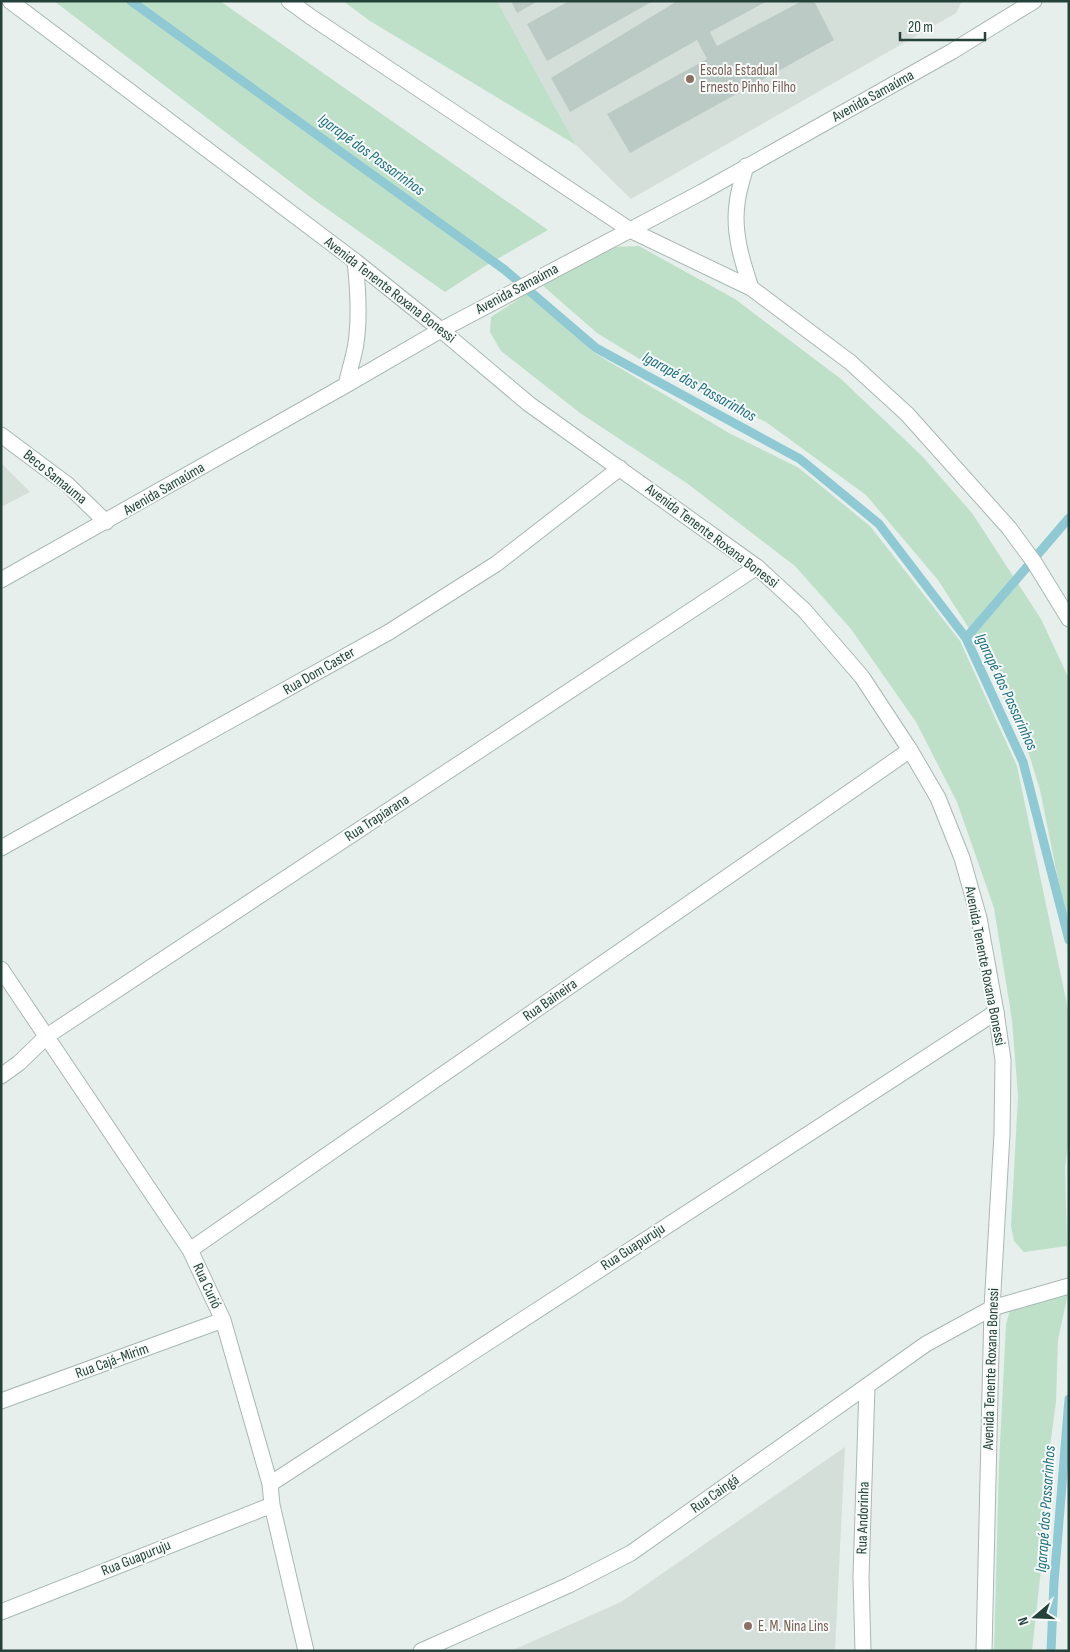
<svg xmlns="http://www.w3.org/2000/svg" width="1070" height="1652" font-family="'Sofia Sans Condensed',sans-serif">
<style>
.built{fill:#d4dfda}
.green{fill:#bfe0c8}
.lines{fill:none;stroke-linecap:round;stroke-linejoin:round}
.stream{stroke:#8ec9d4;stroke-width:9}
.building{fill:#bbcac4}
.minor-casing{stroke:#a8b8b2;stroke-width:17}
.tertiary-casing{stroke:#a8b8b2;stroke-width:17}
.minor{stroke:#fff;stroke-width:15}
.tertiary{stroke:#fff;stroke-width:15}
.education-dot{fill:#8d6e63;stroke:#f7fbf9;stroke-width:2}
.labels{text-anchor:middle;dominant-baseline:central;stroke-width:4;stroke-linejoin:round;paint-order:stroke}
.education-label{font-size:15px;fill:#785e54;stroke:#f7fbf9;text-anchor:start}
.street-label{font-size:15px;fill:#24423a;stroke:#f7fbf9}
.water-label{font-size:16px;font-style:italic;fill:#1c6f80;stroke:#f7fbf9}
</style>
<rect width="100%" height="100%" fill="#e6efeb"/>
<path class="built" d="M497,1H962L956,13L631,199L576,145Z
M1,463L30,492L1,507Z
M845,1447L835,1651H511L621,1602Z"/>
<path class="green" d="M54,1H220L548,230L485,266L445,292L313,199Z
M343,1H497L576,145L370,21Z
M639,246L735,299L841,379L922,456L972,513L1041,619L1069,679V934L1040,790L1029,754L979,644L938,580L866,495L766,422L669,377L597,333L542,285L611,247Z
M531,291L593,352L729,433L799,468L870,526L960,641L1017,766L1069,1014V1138L1065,1167L1067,1246L1024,1252L1014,1241L1011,1226L1018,1096L1012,1020L994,908L957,802L916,722L851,629L795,566L688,484L580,413L501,351L490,332L491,317Z
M1068,1293L1058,1340L1056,1402L1044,1491V1543L1032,1651H994L999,1464L1006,1324L1010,1311Z"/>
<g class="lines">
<path class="stream" d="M131,1L505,270L596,348L800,459L879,524L966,638L1023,762L1069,940
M966,638L1069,518
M1051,1651L1054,1582L1069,1399"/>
</g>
<path class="building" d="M511,1H538L517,13Z
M569,1H653L547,61L527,24Z
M673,1H767L710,32L717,46L802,1H814L834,40L630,153L607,114L707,59L697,40L570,112L551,78L674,3Z"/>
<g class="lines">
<defs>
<path id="minor" d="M1,435L68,485L106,522
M1,848L389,632L496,564L620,468
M1,969L190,1250L223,1320L270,1484L272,1505L306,1651
M1,1076L19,1063L47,1036L757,567
M190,1250L910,750
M1,1401L223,1320
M270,1484L996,1012
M1,1612L272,1505
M421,1651L569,1585L631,1553L926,1344L992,1308L1069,1286
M863,1651L861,1577L867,1386"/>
<path id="tertiary" d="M10,1L355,261L441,330L529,404L757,567L804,610L862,677L910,750L938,798L962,858L979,918L996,1012L1003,1060L1002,1134L992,1308L984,1651
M289,1L311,17L630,230L751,288L850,362L907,414L1009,528L1034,562L1069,619
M746,166C743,178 738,191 737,204C733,232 742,261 751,288
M346,385C349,371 354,357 356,343C360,316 358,288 355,261
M1,580L346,385L441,330L702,192L951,52L1034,1"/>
</defs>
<use href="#minor" class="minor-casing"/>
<use href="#tertiary" class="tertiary-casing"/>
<use href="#minor" class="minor"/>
<use href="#tertiary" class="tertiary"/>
</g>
<g class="education-dot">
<circle cx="690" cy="79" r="5"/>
<circle cx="748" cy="1626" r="5"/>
</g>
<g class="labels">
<g class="education-label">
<text x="700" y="70">Escola Estadual<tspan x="700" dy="17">Ernesto Pinho Filho</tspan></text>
<text x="758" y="1626">E. M. Nina Lins</text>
</g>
<g class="street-label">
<text transform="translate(873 96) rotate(-29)">Avenida Samaúma</text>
<text transform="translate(517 289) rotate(-28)">Avenida Samaúma</text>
<text transform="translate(390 290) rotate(38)">Avenida Tenente Roxana Bonessi</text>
<text transform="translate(55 477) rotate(39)">Beco Samauma</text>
<text transform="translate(164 489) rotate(-30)">Avenida Samaúma</text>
<text transform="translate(712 536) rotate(37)">Avenida Tenente Roxana Bonessi</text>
<text transform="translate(319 671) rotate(-30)">Rua Dom Caster</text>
<text transform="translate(377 818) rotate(-33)">Rua Trapiarana</text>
<text transform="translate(985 966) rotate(79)">Avenida Tenente Roxana Bonessi</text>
<text transform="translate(550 1000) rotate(-35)">Rua Baineira</text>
<text transform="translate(633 1247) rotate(-33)">Rua Guapuruju</text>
<text transform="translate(207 1286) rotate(65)">Rua Curió</text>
<text transform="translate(112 1361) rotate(-20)">Rua Cajá-Mirim</text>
<text transform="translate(991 1369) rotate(-88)">Avenida Tenente Roxana Bonessi</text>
<text transform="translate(715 1494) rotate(-35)">Rua Caingá</text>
<text transform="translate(863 1518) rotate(-88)">Rua Andorinha</text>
<text transform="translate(136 1558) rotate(-22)">Rua Guapuruju</text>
</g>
<g class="water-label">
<text transform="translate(371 155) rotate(36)">Igarapé dos Passarinhos</text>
<text transform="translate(699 387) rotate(29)">Igarapé dos Passarinhos</text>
<text transform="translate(1006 692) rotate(65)">Igarapé dos Passarinhos</text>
<text transform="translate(1046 1509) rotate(-86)">Igarapé dos Passarinhos</text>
</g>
</g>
<rect width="1070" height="1652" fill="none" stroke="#24423a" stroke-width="5"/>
<g transform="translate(1035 1617) rotate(251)" stroke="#f7fbf9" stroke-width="4" paint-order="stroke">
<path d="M0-4L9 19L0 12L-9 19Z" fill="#24423a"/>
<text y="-8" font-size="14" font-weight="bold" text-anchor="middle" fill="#24423a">N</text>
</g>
<path d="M900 32v8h85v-8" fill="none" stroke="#24423a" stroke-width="2.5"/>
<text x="908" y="32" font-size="15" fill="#24423a" stroke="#f7fbf9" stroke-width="4" paint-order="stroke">20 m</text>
</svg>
